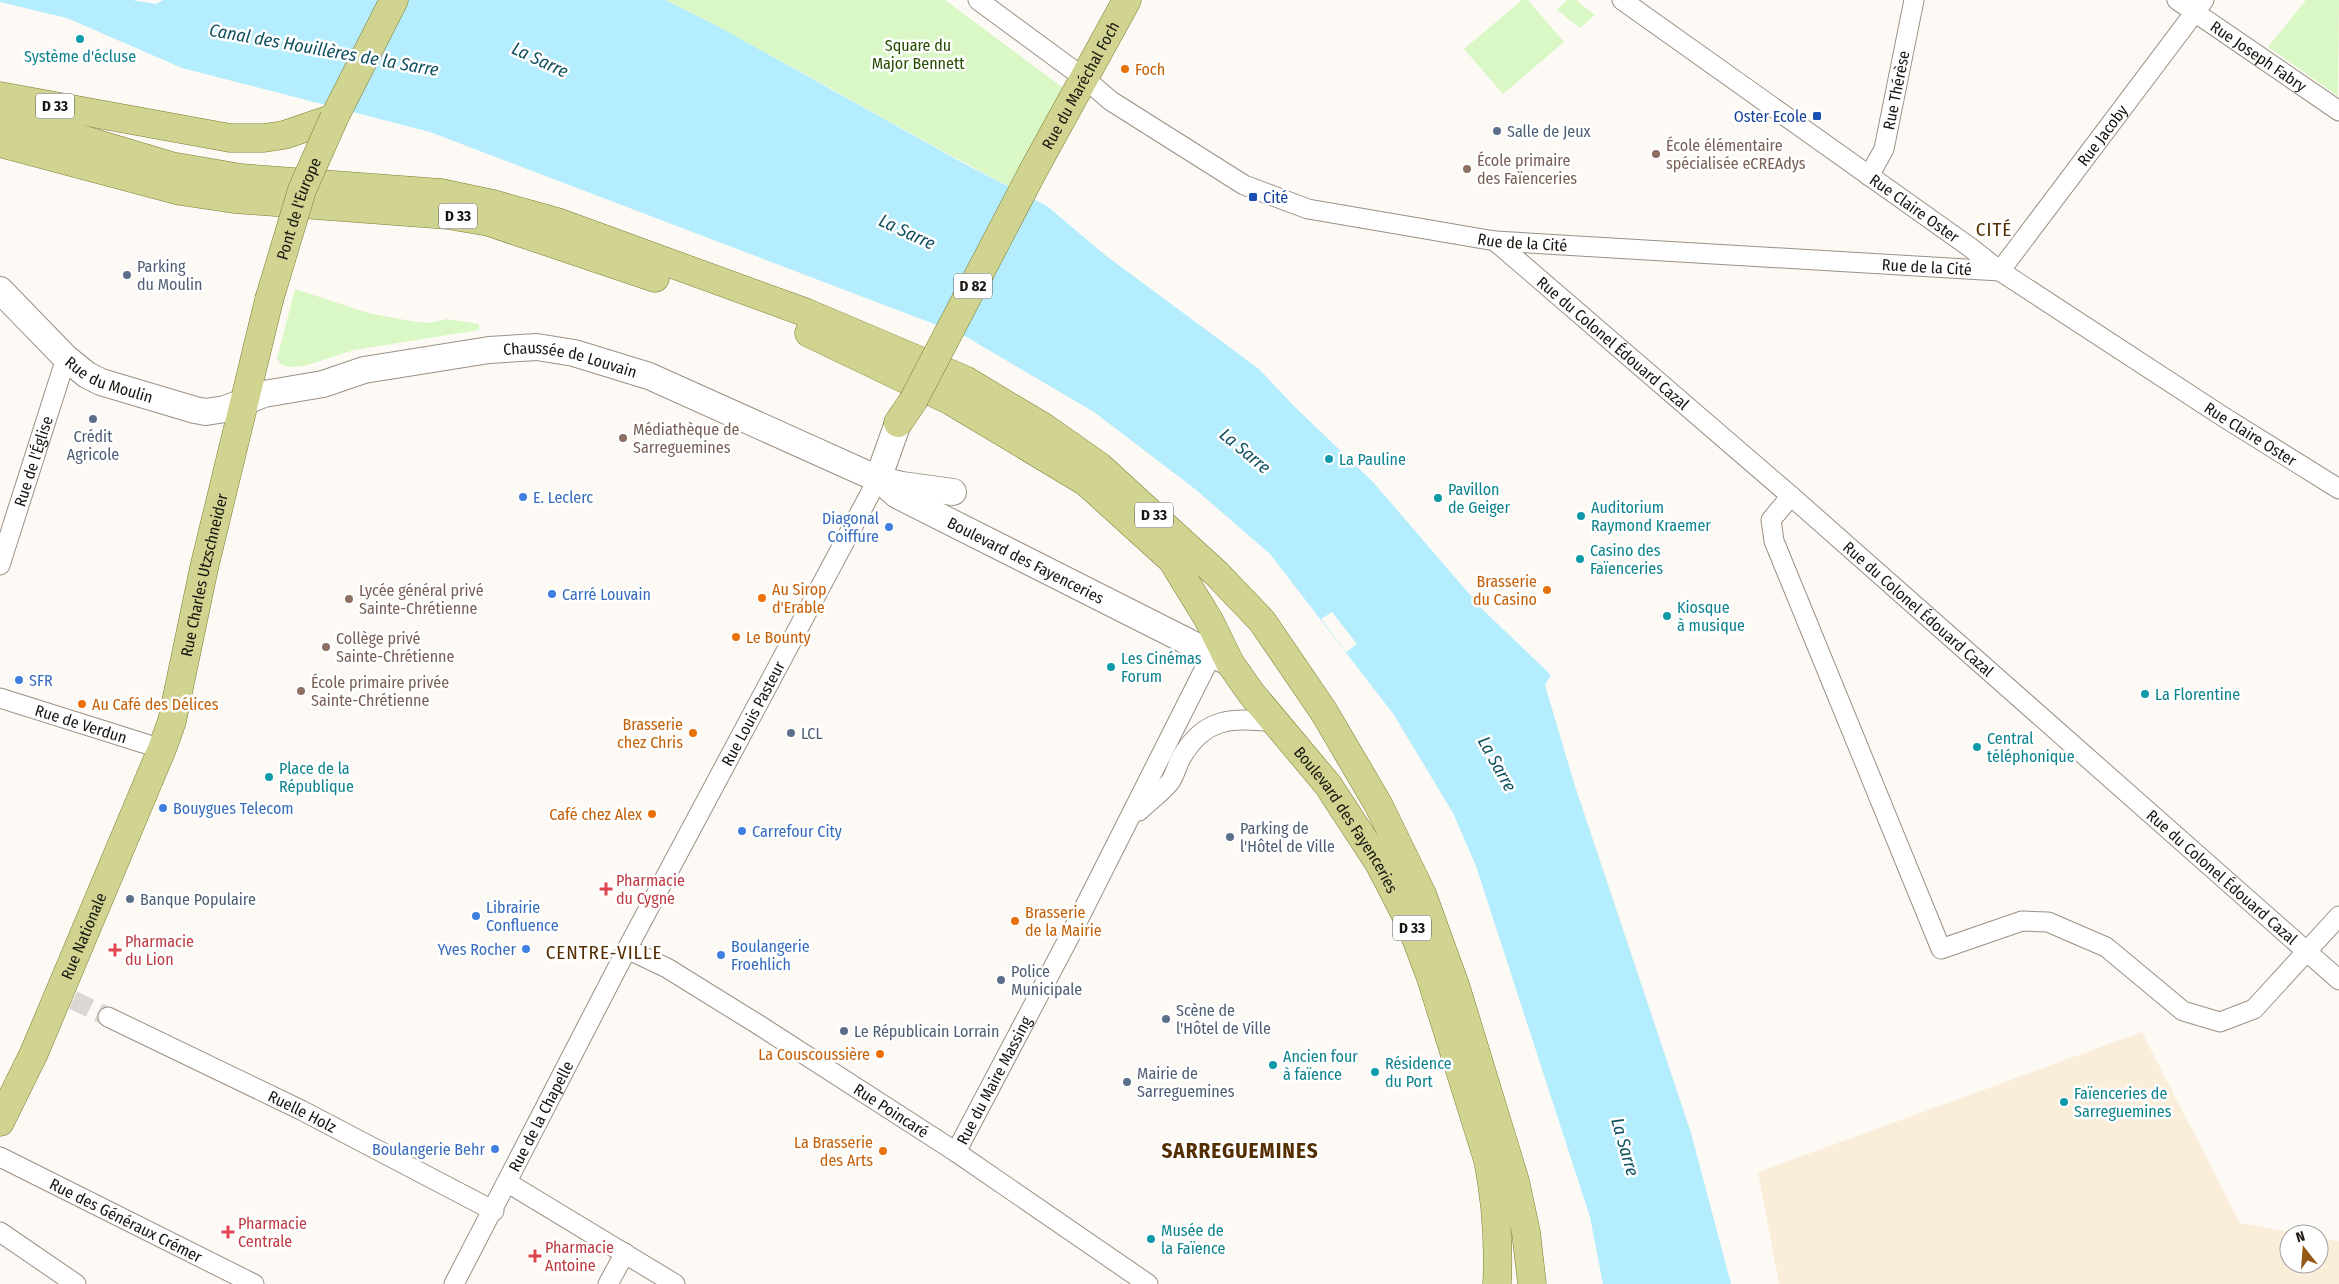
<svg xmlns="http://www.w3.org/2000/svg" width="2339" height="1284" font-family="'Fira Sans Condensed',sans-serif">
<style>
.industrial{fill:#faeeda}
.green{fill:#d9f8c5}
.water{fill:#b3edfe}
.pier{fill:#fdf9f4}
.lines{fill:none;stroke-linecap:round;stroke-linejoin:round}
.street-tunnel{stroke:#dbd7d2;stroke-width:19;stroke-dasharray:19 9;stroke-linecap:butt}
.street-casing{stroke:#9b9086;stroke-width:21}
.secondary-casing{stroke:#9b9086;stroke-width:28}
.primary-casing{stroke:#7d7d33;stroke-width:29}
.street{stroke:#fff;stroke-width:19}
.secondary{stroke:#fff;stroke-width:26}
.primary{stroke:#d1d390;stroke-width:28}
.primary-bridge-casing{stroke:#7d7d33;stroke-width:29;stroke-linecap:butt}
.primary-bridge{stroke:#d1d390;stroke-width:28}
.culture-dot{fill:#0f9aa8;stroke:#fff;stroke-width:2}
.food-dot{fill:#e8710a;stroke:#fff;stroke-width:2}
.transit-dot{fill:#1a4fb4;stroke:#fff;stroke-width:2}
.service-dot{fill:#5c6f8a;stroke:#fff;stroke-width:2}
.education-dot{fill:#8d6e63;stroke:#fff;stroke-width:2}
.shop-dot{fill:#3f7fe0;stroke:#fff;stroke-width:2}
.health-dot{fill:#e0444e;stroke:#fff;stroke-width:2}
.labels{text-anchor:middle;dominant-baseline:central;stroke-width:5;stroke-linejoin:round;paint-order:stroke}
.shield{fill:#fff;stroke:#5e5b58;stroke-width:1}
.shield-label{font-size:15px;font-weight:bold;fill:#191511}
.park-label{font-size:16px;fill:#274d00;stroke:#fff}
.culture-label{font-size:16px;fill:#0d838f;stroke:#fff;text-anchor:start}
.street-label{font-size:16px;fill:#191511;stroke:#fff}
.food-label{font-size:16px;fill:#c56008;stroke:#fff;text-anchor:start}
.transit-label{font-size:16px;fill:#164399;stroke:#fff;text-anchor:end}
.service-label{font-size:16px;fill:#4e5e75;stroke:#fff;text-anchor:start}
.education-label{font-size:16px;fill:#785e54;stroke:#fff;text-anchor:start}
.shop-label{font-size:16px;fill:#366cbe;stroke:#fff;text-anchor:start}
.health-label{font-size:16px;fill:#be3a42;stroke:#fff;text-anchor:start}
.water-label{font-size:18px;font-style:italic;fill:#115160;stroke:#fff}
.quarter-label{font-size:19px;letter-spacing:1px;fill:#542d00;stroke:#fff}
.district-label{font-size:21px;font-weight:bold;letter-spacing:1px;fill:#542d00;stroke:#fff}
</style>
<rect width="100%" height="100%" fill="#fdf9f4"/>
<path class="industrial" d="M2142,1032L2240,1223L2301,1234H2289V1264H2319V1237L2339,1241V1284H1779L1758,1172Z"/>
<path class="green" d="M662,0H945L1074,96L1026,195C903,133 787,59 662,0Z
M1522,0H1528L1564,42L1503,94L1464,49Z
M1567,0H1576L1595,15L1580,28L1557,10Z
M2306,0H2339L2338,96L2268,47Z
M295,289L368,313L416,322L430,323L447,319L479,324V330L354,350L304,366L290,367L282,365L277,359Z"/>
<path class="water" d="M0,0H132L156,4L163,0H665L721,28L963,163L1047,206L1105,255L1259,369L1294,406L1373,482L1483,610L1551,675L1545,685L1574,783L1691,1133L1731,1284H1603L1590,1217L1476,866L1453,813L1394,715L1270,554L1195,489L1094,412L963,335L430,132L182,68L67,18L0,2Z"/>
<path class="pier" d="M1332,612L1357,644L1346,652L1321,619Z"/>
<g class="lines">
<path class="street-tunnel" d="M73,1000L108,1017"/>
<defs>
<g id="street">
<path id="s1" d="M978,0L1084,78L1111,101L1244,185L1308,209L1495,241L2000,271"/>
<path id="s2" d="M1622,0L1971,248L2000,271L2222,416L2339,489"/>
<path id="s3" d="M2177,0L2339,111"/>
<path id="s4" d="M1869,176L1884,149L1914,0"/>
<path id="s5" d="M1495,241L1791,496L2339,980"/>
<path id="s6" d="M2000,271L2204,0"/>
<path d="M1791,496L1771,520L1774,541L1941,949L2022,921L2048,922L2106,947L2183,1011L2220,1022L2254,1009L2339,916"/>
<path id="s7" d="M0,565L66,358"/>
<path id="s8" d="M0,698L162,749"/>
<path d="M1139,811C1148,802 1161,793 1170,782C1175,775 1177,765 1181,758C1205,716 1233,718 1274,722"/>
<path id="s9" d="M627,949L667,968L759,1025L956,1152L1148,1284"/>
<path id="s10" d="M108,1017L301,1110L494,1211"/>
<path id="s11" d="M956,1152L1073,930L1212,654"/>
<path id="s12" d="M0,1157L254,1284"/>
<path d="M508,1183L675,1284"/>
<path d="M0,1232L76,1284"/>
<path id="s13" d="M454,1284L627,949L878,479"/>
<path d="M608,1284L625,1253"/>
</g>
<g id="secondary">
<path id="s14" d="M0,290L66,358L87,375L101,382L195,410L206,412L225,409L264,394L323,384L364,370L489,350L537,347L574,353L649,376L878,479L902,485L953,492"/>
<path d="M878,479L898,423"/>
<path id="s15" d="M889,488L897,495L1230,663"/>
</g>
<g id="primary">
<path d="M0,96L230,138H264L284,135L334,118L394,0"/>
<path d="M0,115L171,166L241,178L441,193L493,204L557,222L807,313L965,380L1045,428L1099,466L1217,574L1262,621L1324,712L1378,804L1422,894L1456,988L1515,1181L1526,1232L1532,1284"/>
<path d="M0,143L180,191L234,199L448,215L489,222L655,278"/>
<path id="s16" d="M1033,171L1127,0"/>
<path id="s17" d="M809,333L951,401L1086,482L1172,560L1210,622L1230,663L1251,693L1328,785L1379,863L1411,925L1430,975L1488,1160C1496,1201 1499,1242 1497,1284"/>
<path d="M898,423L913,401"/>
<path id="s18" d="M0,1122L34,1053L162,749L172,721L204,568L269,300"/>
</g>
</defs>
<use href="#street" class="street-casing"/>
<use href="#secondary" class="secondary-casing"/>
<use href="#primary" class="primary-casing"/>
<use href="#street" class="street"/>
<use href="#secondary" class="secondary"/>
<use href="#primary" class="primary"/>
<defs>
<g id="primary-bridge">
<path id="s19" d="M269,300L302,190L334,118"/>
<path d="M913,401L1033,171"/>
</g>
</defs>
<use href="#primary-bridge" class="primary-bridge-casing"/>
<use href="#primary-bridge" class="primary-bridge"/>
</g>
<g class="culture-dot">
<circle cx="80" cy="39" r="5"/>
<circle cx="1329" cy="459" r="5"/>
<circle cx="1438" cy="498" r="5"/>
<circle cx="1581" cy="516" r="5"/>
<circle cx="1580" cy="559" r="5"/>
<circle cx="1667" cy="616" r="5"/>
<circle cx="1111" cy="667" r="5"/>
<circle cx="2145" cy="694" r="5"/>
<circle cx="1977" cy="747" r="5"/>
<circle cx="269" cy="777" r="5"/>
<circle cx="1273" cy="1065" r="5"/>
<circle cx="1375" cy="1072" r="5"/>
<circle cx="2064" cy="1102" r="5"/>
<circle cx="1151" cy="1239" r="5"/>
</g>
<g class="food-dot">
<circle cx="1125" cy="69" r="5"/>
<circle cx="1547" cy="590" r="5"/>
<circle cx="762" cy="598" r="5"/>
<circle cx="736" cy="637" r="5"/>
<circle cx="82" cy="704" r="5"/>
<circle cx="693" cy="733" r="5"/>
<circle cx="652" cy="814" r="5"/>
<circle cx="1015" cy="921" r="5"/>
<circle cx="880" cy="1054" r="5"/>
<circle cx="883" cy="1151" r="5"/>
</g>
<g class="transit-dot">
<rect x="1812" y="111" width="10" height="10" rx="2.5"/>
<rect x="1248" y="192" width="10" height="10" rx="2.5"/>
</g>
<g class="service-dot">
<circle cx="1497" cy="131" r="5"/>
<circle cx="127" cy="275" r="5"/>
<circle cx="93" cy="419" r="5"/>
<circle cx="791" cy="733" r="5"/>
<circle cx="1230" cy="837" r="5"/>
<circle cx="130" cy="899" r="5"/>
<circle cx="1001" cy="980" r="5"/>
<circle cx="1166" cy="1019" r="5"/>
<circle cx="844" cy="1031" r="5"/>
<circle cx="1127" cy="1082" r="5"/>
</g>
<g class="education-dot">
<circle cx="1656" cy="154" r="5"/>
<circle cx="1467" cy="169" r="5"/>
<circle cx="623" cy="438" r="5"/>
<circle cx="349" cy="599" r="5"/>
<circle cx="326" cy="647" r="5"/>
<circle cx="301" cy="691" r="5"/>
</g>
<g class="shop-dot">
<circle cx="523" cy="497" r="5"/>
<circle cx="889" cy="527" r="5"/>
<circle cx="552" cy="594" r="5"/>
<circle cx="19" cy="680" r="5"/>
<circle cx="163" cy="808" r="5"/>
<circle cx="742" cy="831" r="5"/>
<circle cx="476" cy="916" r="5"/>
<circle cx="526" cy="949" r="5"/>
<circle cx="721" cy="955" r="5"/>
<circle cx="495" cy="1149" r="5"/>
</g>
<g class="health-dot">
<path d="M603.5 881.5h5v5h5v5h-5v5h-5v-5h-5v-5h5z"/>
<path d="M112.5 942.5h5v5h5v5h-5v5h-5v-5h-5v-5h5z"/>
<path d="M225.5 1224.5h5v5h5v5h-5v5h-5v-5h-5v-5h5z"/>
<path d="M532.5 1248.5h5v5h5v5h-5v5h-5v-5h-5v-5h5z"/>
</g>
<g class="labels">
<g class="shield">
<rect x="36" y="93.5" width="38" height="25" rx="4"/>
<rect x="439" y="203.5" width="38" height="25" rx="4"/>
<rect x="954" y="273.5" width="38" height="25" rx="4"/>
<rect x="1135" y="502.5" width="38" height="25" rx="4"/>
<rect x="1393" y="915.5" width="38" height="25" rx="4"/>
</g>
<g class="shield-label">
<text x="55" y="106">D 33</text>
<text x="458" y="216">D 33</text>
<text x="973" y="286">D 82</text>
<text x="1154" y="515">D 33</text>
<text x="1412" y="928">D 33</text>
</g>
<g class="park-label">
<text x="918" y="45">Square du<tspan x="918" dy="18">Major Bennett</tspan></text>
</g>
<g class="culture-label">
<text x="80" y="56" text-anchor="middle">Système d'écluse</text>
<text x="1339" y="459">La Pauline</text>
<text x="1448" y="489">Pavillon<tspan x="1448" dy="18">de Geiger</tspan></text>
<text x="1591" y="507">Auditorium<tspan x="1591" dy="18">Raymond Kraemer</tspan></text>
<text x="1590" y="550">Casino des<tspan x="1590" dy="18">Faïenceries</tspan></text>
<text x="1677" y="607">Kiosque<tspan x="1677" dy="18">à musique</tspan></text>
<text x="1121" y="658">Les Cinémas<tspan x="1121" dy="18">Forum</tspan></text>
<text x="2155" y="694">La Florentine</text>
<text x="1987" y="738">Central<tspan x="1987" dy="18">téléphonique</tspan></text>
<text x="279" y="768">Place de la<tspan x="279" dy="18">République</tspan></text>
<text x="1283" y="1056">Ancien four<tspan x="1283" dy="18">à faïence</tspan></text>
<text x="1385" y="1063">Résidence<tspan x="1385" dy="18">du Port</tspan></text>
<text x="2074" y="1093">Faïenceries de<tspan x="2074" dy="18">Sarreguemines</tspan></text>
<text x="1161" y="1230">Musée de<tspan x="1161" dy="18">la Faïence</tspan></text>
</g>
<g class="street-label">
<text stroke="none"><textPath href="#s3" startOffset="99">Rue Joseph Fabry</textPath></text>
<text stroke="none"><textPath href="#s16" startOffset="98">Rue du Maréchal Foch</textPath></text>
<text stroke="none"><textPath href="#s4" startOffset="91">Rue Thérèse</textPath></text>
<text stroke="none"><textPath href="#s6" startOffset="170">Rue Jacoby</textPath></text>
<text stroke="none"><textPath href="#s19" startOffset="96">Pont de l'Europe</textPath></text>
<text stroke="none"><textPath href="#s2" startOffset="359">Rue Claire Oster</textPath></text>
<text stroke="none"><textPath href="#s1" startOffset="610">Rue de la Cité</textPath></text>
<text stroke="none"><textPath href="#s1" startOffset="1015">Rue de la Cité</textPath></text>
<text stroke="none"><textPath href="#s5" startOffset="156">Rue du Colonel Édouard Cazal</textPath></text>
<text stroke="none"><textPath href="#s14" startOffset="620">Chaussée de Louvain</textPath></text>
<text stroke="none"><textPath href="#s14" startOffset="144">Rue du Moulin</textPath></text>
<text stroke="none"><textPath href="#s2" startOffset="764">Rue Claire Oster</textPath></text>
<text stroke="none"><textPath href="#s7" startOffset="109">Rue de l'Église</textPath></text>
<text stroke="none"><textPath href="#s15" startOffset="155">Boulevard des Fayenceries</textPath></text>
<text stroke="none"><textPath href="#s18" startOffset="586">Rue Charles Utzschneider</textPath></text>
<text stroke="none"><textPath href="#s5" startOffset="561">Rue du Colonel Édouard Cazal</textPath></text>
<text stroke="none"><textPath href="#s13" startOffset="644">Rue Louis Pasteur</textPath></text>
<text stroke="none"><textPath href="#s8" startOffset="85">Rue de Verdun</textPath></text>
<text stroke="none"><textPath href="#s17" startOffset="745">Boulevard des Fayenceries</textPath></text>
<text stroke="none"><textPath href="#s5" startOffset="966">Rue du Colonel Édouard Cazal</textPath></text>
<text stroke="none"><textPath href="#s18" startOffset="204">Rue Nationale</textPath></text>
<text stroke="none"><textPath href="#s11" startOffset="81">Rue du Maire Massing</textPath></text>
<text stroke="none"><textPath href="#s9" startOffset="310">Rue Poincaré</textPath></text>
<text stroke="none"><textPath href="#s10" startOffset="216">Ruelle Holz</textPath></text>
<text stroke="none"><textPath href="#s13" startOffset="189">Rue de la Chapelle</textPath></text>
<text stroke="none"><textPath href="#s12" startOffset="141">Rue des Généraux Crémer</textPath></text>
</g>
<g class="food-label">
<text x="1135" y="69">Foch</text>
<text x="1537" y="581" text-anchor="end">Brasserie<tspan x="1537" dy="18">du Casino</tspan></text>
<text x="772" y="589">Au Sirop<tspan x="772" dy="18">d'Erable</tspan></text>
<text x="746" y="637">Le Bounty</text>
<text x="92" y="704">Au Café des Délices</text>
<text x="683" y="724" text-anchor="end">Brasserie<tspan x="683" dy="18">chez Chris</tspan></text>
<text x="642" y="814" text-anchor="end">Café chez Alex</text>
<text x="1025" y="912">Brasserie<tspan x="1025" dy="18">de la Mairie</tspan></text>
<text x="870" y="1054" text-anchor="end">La Couscoussière</text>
<text x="873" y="1142" text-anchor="end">La Brasserie<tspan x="873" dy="18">des Arts</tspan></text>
</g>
<g class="transit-label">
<text x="1807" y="116">Oster Ecole</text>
<text x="1263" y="197" text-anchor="start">Cité</text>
</g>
<g class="service-label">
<text x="1507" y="131">Salle de Jeux</text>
<text x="137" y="266">Parking<tspan x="137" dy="18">du Moulin</tspan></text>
<text x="93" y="436" text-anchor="middle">Crédit<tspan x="93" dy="18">Agricole</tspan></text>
<text x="801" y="733">LCL</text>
<text x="1240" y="828">Parking de<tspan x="1240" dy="18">l'Hôtel de Ville</tspan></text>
<text x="140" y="899">Banque Populaire</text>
<text x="1011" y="971">Police<tspan x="1011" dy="18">Municipale</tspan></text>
<text x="1176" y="1010">Scène de<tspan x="1176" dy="18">l'Hôtel de Ville</tspan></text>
<text x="854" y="1031">Le Républicain Lorrain</text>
<text x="1137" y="1073">Mairie de<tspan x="1137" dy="18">Sarreguemines</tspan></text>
</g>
<g class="education-label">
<text x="1666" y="145">École élémentaire<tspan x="1666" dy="18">spécialisée eCREAdys</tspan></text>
<text x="1477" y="160">École primaire<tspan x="1477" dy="18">des Faïenceries</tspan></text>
<text x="633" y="429">Médiathèque de<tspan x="633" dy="18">Sarreguemines</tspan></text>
<text x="359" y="590">Lycée général privé<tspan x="359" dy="18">Sainte-Chrétienne</tspan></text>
<text x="336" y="638">Collège privé<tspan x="336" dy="18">Sainte-Chrétienne</tspan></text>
<text x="311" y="682">École primaire privée<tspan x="311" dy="18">Sainte-Chrétienne</tspan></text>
</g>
<g class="shop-label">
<text x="533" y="497">E. Leclerc</text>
<text x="879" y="518" text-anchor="end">Diagonal<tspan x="879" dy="18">Coiffure</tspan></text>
<text x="562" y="594">Carré Louvain</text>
<text x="29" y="680">SFR</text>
<text x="173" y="808">Bouygues Telecom</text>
<text x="752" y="831">Carrefour City</text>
<text x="486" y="907">Librairie<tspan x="486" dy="18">Confluence</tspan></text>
<text x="731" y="946">Boulangerie<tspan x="731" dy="18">Froehlich</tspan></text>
<text x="516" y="949" text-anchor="end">Yves Rocher</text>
<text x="485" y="1149" text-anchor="end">Boulangerie Behr</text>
</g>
<g class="health-label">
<text x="616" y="880">Pharmacie<tspan x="616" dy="18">du Cygne</tspan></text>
<text x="125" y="941">Pharmacie<tspan x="125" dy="18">du Lion</tspan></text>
<text x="238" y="1223">Pharmacie<tspan x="238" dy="18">Centrale</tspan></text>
<text x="545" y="1247">Pharmacie<tspan x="545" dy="18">Antoine</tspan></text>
</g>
<g class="water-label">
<text transform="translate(324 50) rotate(10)">Canal des Houillères de la Sarre</text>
<text transform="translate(540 60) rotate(25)">La Sarre</text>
<text transform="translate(907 232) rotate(25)">La Sarre</text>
<text transform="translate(1245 451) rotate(40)">La Sarre</text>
<text transform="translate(1497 764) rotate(61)">La Sarre</text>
<text transform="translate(1625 1147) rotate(74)">La Sarre</text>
</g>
<g class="quarter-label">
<text x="1994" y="229">CITÉ</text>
<text x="604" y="952">CENTRE-VILLE</text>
</g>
<g class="district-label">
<text x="1240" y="1151">SARREGUEMINES</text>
</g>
</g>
<g transform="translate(2304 1249) rotate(343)"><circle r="24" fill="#ffffff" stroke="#a3a1a0"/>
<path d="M0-4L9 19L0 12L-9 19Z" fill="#935916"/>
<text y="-8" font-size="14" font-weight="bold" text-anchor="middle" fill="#191511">N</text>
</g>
</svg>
